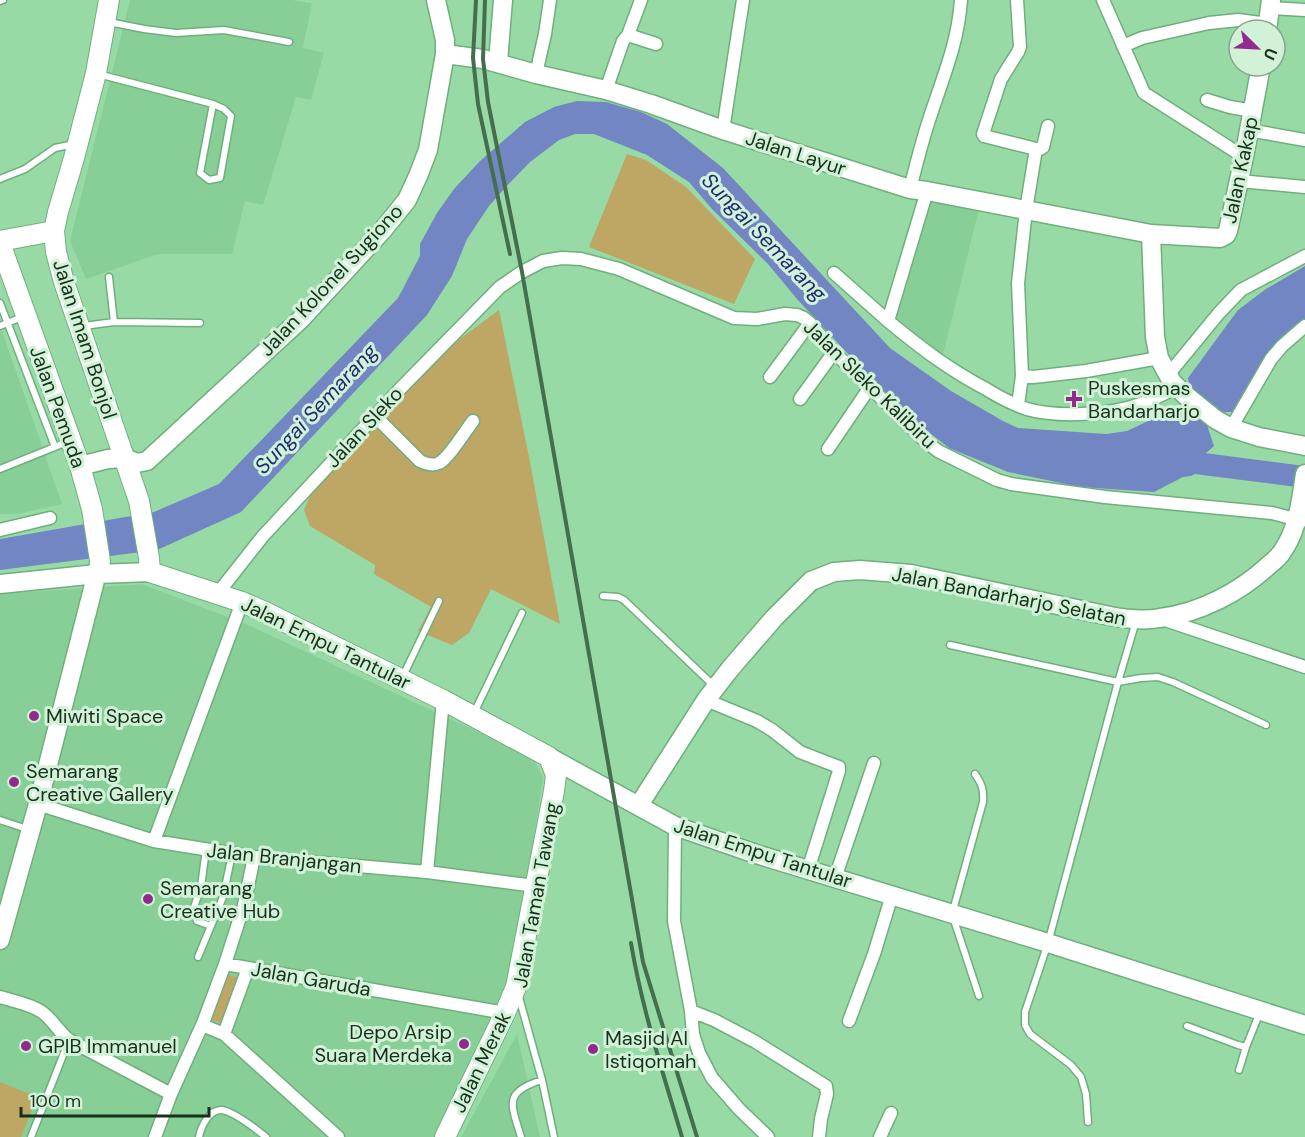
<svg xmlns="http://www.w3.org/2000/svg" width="1305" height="1137" font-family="'DM Sans',sans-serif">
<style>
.built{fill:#87cf96}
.green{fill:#bea664}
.water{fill:#7286c3}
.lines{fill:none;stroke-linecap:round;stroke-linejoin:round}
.river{stroke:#7286c3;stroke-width:22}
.lane-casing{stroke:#6faf7d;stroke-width:9}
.street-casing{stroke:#6faf7d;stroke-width:15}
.secondary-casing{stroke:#6faf7d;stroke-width:21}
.primary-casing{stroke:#6faf7d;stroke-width:22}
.lane{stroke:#fff;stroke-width:6}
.street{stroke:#fff;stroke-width:12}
.secondary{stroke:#fff;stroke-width:18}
.primary{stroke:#fff;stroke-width:20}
.rail{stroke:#456e4e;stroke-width:4}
.poi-dot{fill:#92298d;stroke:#d2f2d7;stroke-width:2}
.labels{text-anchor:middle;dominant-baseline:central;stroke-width:6;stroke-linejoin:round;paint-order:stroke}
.street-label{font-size:20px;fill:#17311d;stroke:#d2f2d7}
.poi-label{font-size:20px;fill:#17311d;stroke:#d2f2d7;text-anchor:start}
.water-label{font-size:21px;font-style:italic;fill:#1f2c75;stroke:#d2f2d7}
</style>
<rect width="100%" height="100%" fill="#98daa5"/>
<path class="built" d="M130,0H295V1L312,3L303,48L324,53L311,100L296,97L263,205L245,201L232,254H158L86,279L70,241Z
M930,199L979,209L942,358L893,320Z
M2,331L62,504L17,514H0V332Z
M142,584L248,625L532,757L543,777L523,910L503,1002L440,1137H0V594Z
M517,1034L540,1137H461Z"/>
<path class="green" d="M627,154L646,160L686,187L755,259L734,304L589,247Z
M499,310L530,462L560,624L491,589L469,633L452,645L418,631L431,607L374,574L375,565L310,526L304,510L312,492L378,419L453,344Z
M224,973L242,979L227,1025L209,1019Z
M0,1082L37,1097L21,1137H0Z"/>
<path class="water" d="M577,101L606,102L641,112L667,124L723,168L890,348L951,391L1003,421L1018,428L1106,434L1127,431L1159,416L1179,412L1190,394L1188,378L1238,310L1266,289L1305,266V319C1276,334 1254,377 1237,404L1235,412H1215L1207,425L1214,446L1206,453L1197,473L1191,476L1183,477L1154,492L1081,487L1008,472L949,448L898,408L797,299L768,264L712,209L689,182L647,155L594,134H575L559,140L530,162L504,189L489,206L467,239L452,276L427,315L241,512L157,550L0,570V539L154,512L219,484L398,298L420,256V244L437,213L454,189L480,161L525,122L554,107Z"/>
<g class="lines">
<path class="river" d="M1172,460L1305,477"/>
<defs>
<path id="lane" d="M0,1L3,0
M109,22L144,29L176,33L224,30L289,42
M98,74L213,104L224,109L231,116L220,178L209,180L200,173L213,104
M0,179L25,169L55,148L74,144
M109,277L114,322
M0,303L55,447
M0,326L22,317
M84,326L114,322L200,323
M0,469L67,442
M603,596L618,597L624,600L713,685
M950,645L1118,682L1141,678L1158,677L1173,682L1266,725
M403,676L439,601
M474,713L522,613
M975,774C982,784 984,790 983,802L952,914L979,996
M0,820L30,830
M206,849L201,887L193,910L197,921L211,926
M198,957L223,897L232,854
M519,997L542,1080L554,1137
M1187,1026L1238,1045L1246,1047L1260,1012
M1239,1070L1246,1047
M1088,1122L1086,1094L1081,1077L1071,1065L1030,1034L1025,1025V1012L1048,943L1118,682L1136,621
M31,1137L69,1040
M199,1137C201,1127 209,1109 222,1110C235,1112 256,1129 266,1137
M521,1137C511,1104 503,1092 542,1080"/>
<path id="street" d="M1017,0L1020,47L1018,52L1001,79L983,134L984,136L1036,149L1026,210L1018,283L1022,376L1018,405
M1103,0L1144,93L1244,157
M1270,8L1305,10
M628,35L641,0
M1123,46L1142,38L1209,23L1238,20L1268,24
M536,74L545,34L550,0
M606,90L623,41L628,35L656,44
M1207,100L1230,107L1253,111
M723,130L743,0
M1248,130L1305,140
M1036,149H1040L1043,147L1048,126
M1239,181L1305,187
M910,189C916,165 922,141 930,117C943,77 958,43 961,0
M927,191L888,321C921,348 948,369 986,389C999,397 1012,404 1027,409C1054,417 1100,415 1127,408C1145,404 1161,395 1178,387
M834,273L888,321
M1168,375L1219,313L1241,290L1305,256
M1022,376L1033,377L1086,371L1159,358
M770,377L810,323
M800,399L834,352
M375,416L420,461C426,464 433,466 439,463C448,459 466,430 473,421
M1231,428L1271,359L1282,346L1305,326
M828,449L870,387
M0,530L50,518
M218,593L263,536L400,389L500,287L522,272L543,261L562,258L581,259L619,269L734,318L757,319L785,314L797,315L804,318L810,323L834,352L924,440L938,451L997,480L1011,484L1105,497L1272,513L1302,521
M1165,620L1305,667
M706,700L757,721L772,730L800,752L839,767V771L808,870
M38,804L154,841L254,857L427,872L535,886
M675,826L674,921L691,1011L693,1034L699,1053L712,1078L739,1109L768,1137
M154,841L242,602
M427,872L443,700
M835,878L874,763
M225,964L505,1013
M0,997C13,1001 31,1004 42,1012C52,1019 59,1032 69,1040L171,1094
M691,1011L714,1020L754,1041L826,1086L827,1094L821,1119L819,1137
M849,1021L874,954L892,895
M202,1025L224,1034L338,1137
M224,1034L248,968
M155,1137L171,1094L203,1023L225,964L244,905L254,857
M880,1137L891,1113"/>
<path id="secondary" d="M1267,30L1271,0
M445,54L483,59L536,74L606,90L651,104L723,130L910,189L927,191L1151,234L1220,238L1226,235L1228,231L1244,157L1261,66
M498,62L503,0
M1151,234L1155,337L1159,358L1172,382L1184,394L1215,419L1231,428L1259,437L1305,446
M80,466L108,459L125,458L137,463L147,461L301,319L382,231L407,200L418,176L428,150L445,54V40L436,0
M0,584L97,574L150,572
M549,757L675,826L756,854L1048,943L1305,1025
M639,805L706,700L730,669L774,618L811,581L834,572L860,570L911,574L1110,616C1126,619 1143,621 1160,618C1200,613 1240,592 1269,565C1274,561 1279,557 1282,552C1298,530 1301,500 1305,474
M0,940L38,804L100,561"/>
<path id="primary" d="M109,0L96,73L74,158L58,212L54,231L56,252L64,282L139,501L149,558L150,572L242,602L265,612L443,700L549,757L556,775L554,791L516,987L505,1013L445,1137
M0,241L54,231
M0,243L80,466L92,509L100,561"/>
</defs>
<use href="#lane" class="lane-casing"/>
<use href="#street" class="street-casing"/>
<use href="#secondary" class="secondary-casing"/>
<use href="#primary" class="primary-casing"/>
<use href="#lane" class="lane"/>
<use href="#street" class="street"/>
<use href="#secondary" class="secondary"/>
<use href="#primary" class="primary"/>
<path class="rail" d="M476,0L473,58L478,104L510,254
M485,0L483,59L488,102L522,272L643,962L697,1137
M631,943C642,1009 663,1073 682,1137"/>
</g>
<g class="poi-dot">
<path d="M1071 390h6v6h6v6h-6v6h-6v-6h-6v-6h6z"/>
<circle cx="34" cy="716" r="6"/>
<circle cx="14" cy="782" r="6"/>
<circle cx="148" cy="899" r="6"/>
<circle cx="464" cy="1044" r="6"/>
<circle cx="26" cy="1046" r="6"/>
<circle cx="593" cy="1049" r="6"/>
</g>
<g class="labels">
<g class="street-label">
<text transform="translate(796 153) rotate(18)">Jalan Layur</text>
<text transform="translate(1240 170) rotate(-78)">Jalan Kakap</text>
<text transform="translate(331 280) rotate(-47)">Jalan Kolonel Sugiono</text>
<text transform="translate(85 339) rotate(72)">Jalan Imam Bonjol</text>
<text transform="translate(870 384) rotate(44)">Jalan Sleko Kalibiru</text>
<text transform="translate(58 407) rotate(70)">Jalan Pemuda</text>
<text transform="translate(364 427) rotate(-47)">Jalan Sleko</text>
<text transform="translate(1009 596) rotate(11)">Jalan Bandarharjo Selatan</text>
<text transform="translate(326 643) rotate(26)">Jalan Empu Tantular</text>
<text transform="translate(763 853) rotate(18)">Jalan Empu Tantular</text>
<text transform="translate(284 858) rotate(6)">Jalan Branjangan</text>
<text transform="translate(536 895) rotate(-80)">Jalan Taman Tawang</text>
<text transform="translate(311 979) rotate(10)">Jalan Garuda</text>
<text transform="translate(481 1062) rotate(-64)">Jalan Merak</text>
</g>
<g class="poi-label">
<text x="1088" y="388">Puskesmas<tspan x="1088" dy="23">Bandarharjo</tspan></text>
<text x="46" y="716">Miwiti Space</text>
<text x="26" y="771">Semarang<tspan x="26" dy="23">Creative Gallery</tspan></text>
<text x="160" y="888">Semarang<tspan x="160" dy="23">Creative Hub</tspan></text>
<text x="452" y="1032" text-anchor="end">Depo Arsip<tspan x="452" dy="23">Suara Merdeka</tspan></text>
<text x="605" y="1038">Masjid Al<tspan x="605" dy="23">Istiqomah</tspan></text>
<text x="38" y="1046">GPIB Immanuel</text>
</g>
<g class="water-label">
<text transform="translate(764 237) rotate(46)">Sungai Semarang</text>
<text transform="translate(316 409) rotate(-47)">Sungai Semarang</text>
</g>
</g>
<g transform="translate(1257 48) rotate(114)"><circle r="28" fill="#d2f2d7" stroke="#87a58d" stroke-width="1.5"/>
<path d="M0-4.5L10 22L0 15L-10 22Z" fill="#92298d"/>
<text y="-9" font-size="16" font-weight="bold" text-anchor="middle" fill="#17311d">U</text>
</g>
<path d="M21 1107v9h188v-9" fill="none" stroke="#17311d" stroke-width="3"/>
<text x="30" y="1107" font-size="18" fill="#17311d" stroke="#d2f2d7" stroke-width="4.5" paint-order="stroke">100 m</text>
</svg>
